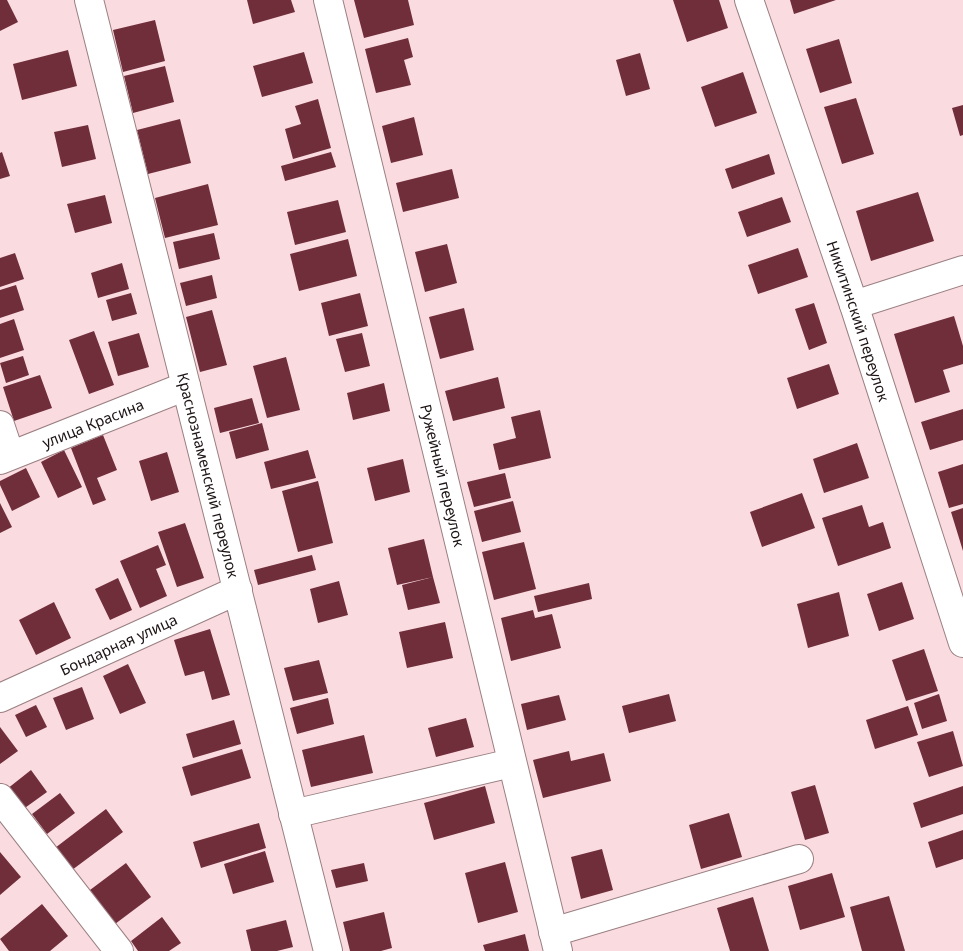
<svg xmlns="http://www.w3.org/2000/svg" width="963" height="951" font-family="'Noto Sans',sans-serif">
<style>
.building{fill:#702d3a}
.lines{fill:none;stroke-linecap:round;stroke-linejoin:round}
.minor-casing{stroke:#9a7f82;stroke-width:30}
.minor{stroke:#fff;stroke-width:28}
.labels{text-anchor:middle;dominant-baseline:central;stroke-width:5;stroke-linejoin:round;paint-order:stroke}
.street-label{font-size:15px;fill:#1d1314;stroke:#fbeff0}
</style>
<rect width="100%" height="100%" fill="#fadce0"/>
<path class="building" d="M0,0H7L18,22L0,31Z
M247,0H291L295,12L253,24Z
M354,0H408L414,25L364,38Z
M673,0H719L728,28L687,42Z
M790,0H836L794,14Z
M155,20L165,61L123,72L113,30Z
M408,38L413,57L404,60L411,85L376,93L365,49Z
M839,39L852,83L820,93L806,49Z
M68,50L77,86L22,100L13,64Z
M304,52L313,83L262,97L253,66Z
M640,53L650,89L626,96L616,60Z
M165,66L174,102L133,113L124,76Z
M743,72L757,113L715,127L701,87Z
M856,98L874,154L842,164L824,107Z
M318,99L331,148L293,159L285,129L301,124L295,106Z
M963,105V135L960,136L952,108Z
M414,117L423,155L391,163L382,126Z
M180,119L191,163L148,174L137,130Z
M88,125L96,159L62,167L54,132Z
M2,152L10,176L0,179V153Z
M331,152L336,167L285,181L281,166Z
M769,154L775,174L732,189L725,169Z
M452,169L459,198L403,212L396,183Z
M208,184L218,225L165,238L155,198Z
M918,192L934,241L871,261L856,211Z
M105,195L112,223L75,233L67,204Z
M782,197L791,222L747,237L738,212Z
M338,200L346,232L295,245L287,212Z
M214,233L220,259L179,269L173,242Z
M348,239L357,276L299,291L290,254Z
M447,244L457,283L425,292L415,252Z
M798,248L808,277L758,294L748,265Z
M15,253L24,279L0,287V258Z
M122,263L129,289L98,298L91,273Z
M212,275L217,298L186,306L180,283Z
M16,285L24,310L0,318V290Z
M131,293L137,314L112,321L106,300Z
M360,293L368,326L329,336L321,303Z
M814,303L827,343L809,350L795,309Z
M464,308L474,350L440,359L429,317Z
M212,310L227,365L200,372L186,317Z
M954,316L963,346V364L943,370L950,392L915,403L894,334Z
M14,319L24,350L0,358V324Z
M94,331L114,385L89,394L69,340Z
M139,333L149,367L118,376L108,342Z
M362,333L370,366L345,372L336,339Z
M23,356L29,375L6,383L0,363Z
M286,357L300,410L267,418L253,366Z
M829,364L839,394L797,409L787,378Z
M40,375L52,408L14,421L3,387Z
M498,377L505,408L453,421L445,391Z
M384,383L390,411L353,420L347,393Z
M252,398L259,423L220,433L214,408Z
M963,409V440L930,450L921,422Z
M540,410L551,458L499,470L493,444L516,438L511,417Z
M262,423L269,450L236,459L229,432Z
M103,435L117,470L97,478L106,500L93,505L71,448Z
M857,443L869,478L824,493L813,459Z
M64,450L82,487L58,498L41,462Z
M308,450L316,478L271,489L264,462Z
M167,452L179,492L151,501L139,461Z
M403,459L410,492L375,501L367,468Z
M963,464V504L949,508L938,472Z
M26,468L40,497L12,511L0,485V481Z
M505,473L511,498L474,507L467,482Z
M318,481L333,543L298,552L282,491Z
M802,493L815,528L762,547L750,512Z
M513,501L521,532L482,542L474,511Z
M0,503L12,527L0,533Z
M862,505L869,527L883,522L891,548L838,566L822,518Z
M963,508V551L951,512Z
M185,523L204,578L177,587L158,532Z
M424,539L433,577L397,585L388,548Z
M524,542L536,589L494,600L482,552Z
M158,545L166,565L156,569L167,596L140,608L120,561Z
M312,555L316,570L258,585L254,570Z
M433,577L440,603L408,610L402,585Z
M118,578L132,610L110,620L95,589Z
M339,581L348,615L318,623L310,589Z
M902,582L914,619L879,631L867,594Z
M589,583L592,599L538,612L534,596Z
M839,592L849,636L808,648L797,604Z
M54,602L71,638L36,655L19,620Z
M533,610L535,618L552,614L561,648L511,661L501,618Z
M445,622L453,658L407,668L399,632Z
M210,629L230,695L212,700L204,671L185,676L174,640Z
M924,649L938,691L906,701L892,660Z
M319,660L328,693L293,701L284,668Z
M128,664L146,703L120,714L103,676Z
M82,687L94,719L66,730L53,698Z
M669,694L676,721L629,733L622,706Z
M939,694L947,721L922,729L914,703Z
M559,695L566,720L527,730L521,704Z
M328,698L334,724L297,734L290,708Z
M36,705L47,727L26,737L15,715Z
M908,706L918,735L875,749L866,720Z
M466,718L474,747L436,757L428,728Z
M234,720L241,744L193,758L186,734Z
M0,727L18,751L0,764Z
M953,731L963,766L929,777L917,742Z
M364,735L373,773L311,787L302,750Z
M242,749L251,778L191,796L182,767Z
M569,751L571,761L604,753L611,781L543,798L533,760Z
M31,770L47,792L22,810L7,789Z
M815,785L829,833L805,840L791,792Z
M485,786L495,823L434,840L424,803Z
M963,786V814L921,828L913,803Z
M60,793L75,813L47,834L32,814Z
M106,809L123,832L72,870L55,848Z
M729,813L742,857L701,869L689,825Z
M259,823L266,848L201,868L193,842Z
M963,830V859L936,868L928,842Z
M602,849L613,890L581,899L571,857Z
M265,851L274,882L233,894L224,864Z
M0,852L21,877L0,895Z
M505,862L518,912L478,923L465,873Z
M126,863L151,897L115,924L90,890Z
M364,863L368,881L336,888L331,870Z
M832,873L845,917L800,930L788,886Z
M889,896L905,951H862L850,907Z
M753,897L769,951H730L717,908Z
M42,904L68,936L50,951H9L0,939Z
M384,912L392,948L381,951H350L343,922Z
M162,917L181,943L169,951H138L131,941Z
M286,920L293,947L277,951H251L246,930Z
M525,934L529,951H485L483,945Z"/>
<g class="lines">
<defs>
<g id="minor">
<path id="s1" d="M89,0L328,951"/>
<path id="s2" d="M328,0L558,951"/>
<path id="s3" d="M749,0L854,305L963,643"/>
<path d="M854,305L963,270"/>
<path d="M0,425L10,455"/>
<path id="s4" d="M0,460L186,386"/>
<path id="s5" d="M0,698L238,590"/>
<path d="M0,798L119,951"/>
<path d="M293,814L512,763"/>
<path d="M553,932L799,859"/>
</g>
</defs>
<use href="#minor" class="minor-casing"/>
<use href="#minor" class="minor"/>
</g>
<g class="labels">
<g class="street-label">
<text stroke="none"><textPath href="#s3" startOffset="339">Никитинский переулок</textPath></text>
<text stroke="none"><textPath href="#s4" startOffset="100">улица Красина</textPath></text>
<text stroke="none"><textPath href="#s1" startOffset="490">Краснознаменский переулок</textPath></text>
<text stroke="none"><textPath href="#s2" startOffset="489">Ружейный переулок</textPath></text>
<text stroke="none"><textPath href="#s5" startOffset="130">Бондарная улица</textPath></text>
</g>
</g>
</svg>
